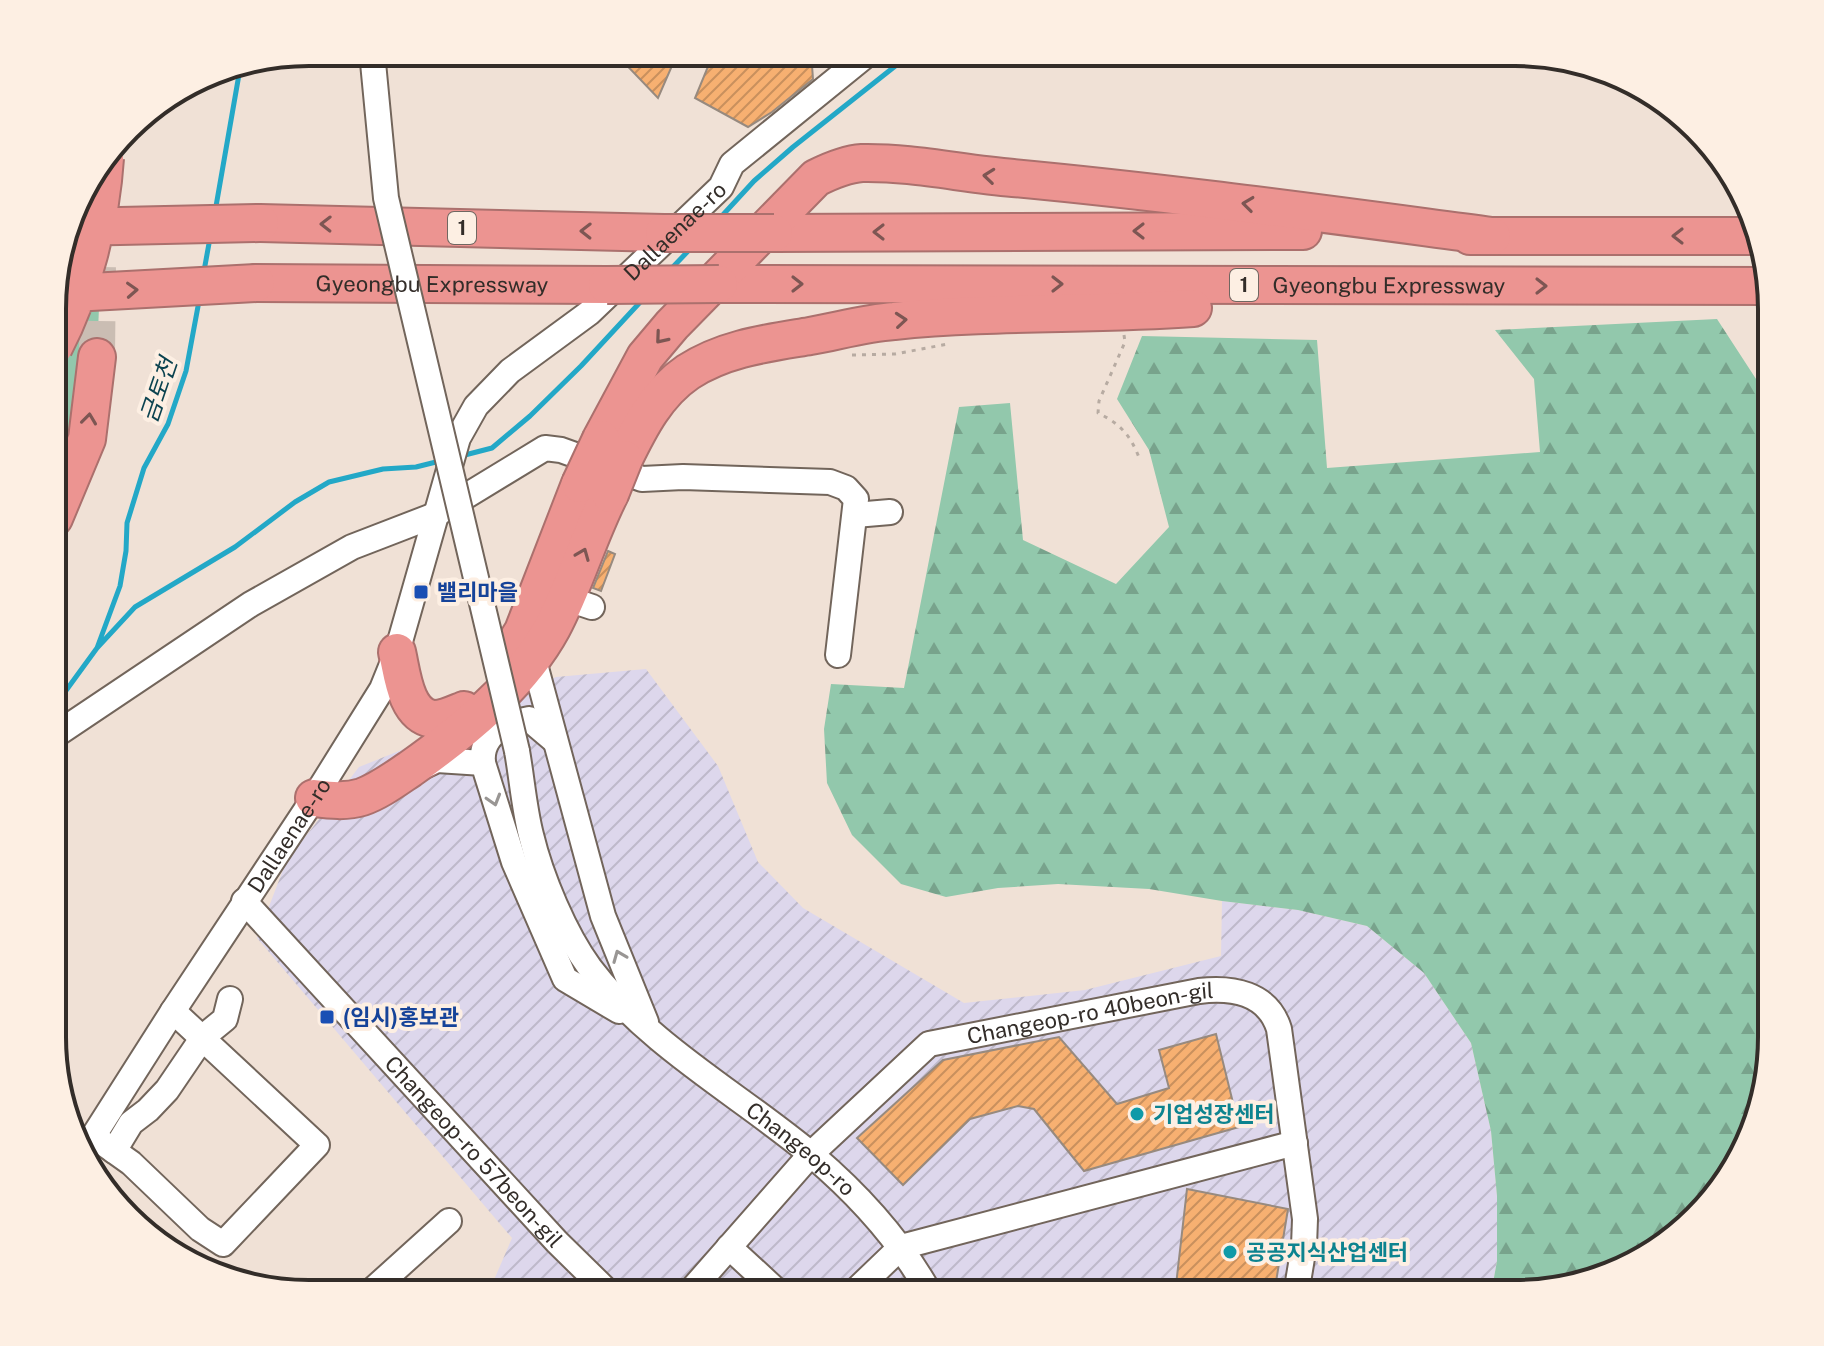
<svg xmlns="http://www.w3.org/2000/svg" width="1824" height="1346" font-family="'Public Sans','Noto Sans KR',sans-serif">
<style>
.industrial{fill:url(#industrial-furrows)}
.green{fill:#92c8ac}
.forest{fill:url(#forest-firs)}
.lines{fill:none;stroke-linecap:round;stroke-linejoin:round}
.stream{stroke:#23a8c7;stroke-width:5}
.building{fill:url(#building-hatch);stroke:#978a7f;stroke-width:2}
.highway-tunnel{stroke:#cabdb3;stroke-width:36;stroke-dasharray:36 18;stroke-linecap:butt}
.minor-casing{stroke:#72655b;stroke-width:28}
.highway-casing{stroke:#ab706d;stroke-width:40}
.path{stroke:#b7aba2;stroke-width:3;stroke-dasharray:4 6;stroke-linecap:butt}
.minor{stroke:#fff;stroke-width:24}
.highway{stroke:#ec9491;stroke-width:36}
.minor-bridge-casing{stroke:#72655b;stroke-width:28;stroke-linecap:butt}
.highway-bridge-casing{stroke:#ab706d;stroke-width:40;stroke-linecap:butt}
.minor-bridge{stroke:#fff;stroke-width:24}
.highway-bridge{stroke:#ec9491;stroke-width:36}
.oneway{stroke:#7d5653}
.oneway2{stroke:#999694}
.transit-dot{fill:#1a4fb4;stroke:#fdefe3;stroke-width:3}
.culture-dot{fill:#0f9aa8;stroke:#fdefe3;stroke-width:3}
.labels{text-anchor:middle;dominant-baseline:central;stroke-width:8;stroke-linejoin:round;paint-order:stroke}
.shield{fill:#fdefe3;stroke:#706761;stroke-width:2}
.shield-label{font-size:20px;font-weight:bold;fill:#332d29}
.street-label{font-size:22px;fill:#332d29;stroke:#fdefe3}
.transit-label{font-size:22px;font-weight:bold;fill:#164399;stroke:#fdefe3;text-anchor:start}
.culture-label{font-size:22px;font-weight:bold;fill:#0d838f;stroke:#fdefe3;text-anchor:start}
.water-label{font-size:24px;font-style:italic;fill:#0c4350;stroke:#fdefe3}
.rim{fill:none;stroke:#332d29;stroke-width:4}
</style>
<defs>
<pattern id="industrial-furrows" width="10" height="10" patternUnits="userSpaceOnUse" patternTransform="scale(2)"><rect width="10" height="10" fill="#ddd7ec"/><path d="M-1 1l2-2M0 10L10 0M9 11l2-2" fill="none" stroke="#beb9ca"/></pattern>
<pattern id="forest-firs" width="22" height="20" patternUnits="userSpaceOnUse" patternTransform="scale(2)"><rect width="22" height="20" fill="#92c8ac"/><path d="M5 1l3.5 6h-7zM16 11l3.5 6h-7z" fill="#78a38c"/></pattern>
<pattern id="building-hatch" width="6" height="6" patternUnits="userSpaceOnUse" patternTransform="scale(2)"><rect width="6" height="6" fill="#f7b071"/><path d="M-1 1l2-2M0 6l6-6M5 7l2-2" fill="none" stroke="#c9905d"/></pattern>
</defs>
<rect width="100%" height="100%" fill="#f0e1d6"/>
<path class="industrial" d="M646,669L718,766L758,862L803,908L964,1003L1085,990L1221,956L1222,901L1298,910L1367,926L1424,973L1471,1043L1491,1131L1497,1196V1261L1491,1294H488L512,1238L257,938L286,862L359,767L399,751L556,677Z"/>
<path class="green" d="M105,158L97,357L54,518V275L86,181Z"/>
<path class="forest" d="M1717,319L1771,402V1054L1758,1120L1719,1194L1628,1268L1516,1294H1491L1497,1261V1196L1491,1131L1471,1043L1424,973L1367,926L1298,910L1222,901L1149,889L1058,884L998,888L946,897L901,884L852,835L827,783L824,729L831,684L904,688L959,407L1010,403L1023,540L1116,584L1169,527L1149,450L1117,399L1142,336L1317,340L1327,468L1540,452L1534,379L1495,330Z"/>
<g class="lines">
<path class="stream" d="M215,212L241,63
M720,218L754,181L793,147L913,52
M670,270L691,248
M204,271L210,238
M461,456L492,448L530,416L581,366L644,298
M97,648L135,607L235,547L295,502L329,482L383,469L416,467L440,461
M54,707L97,648L120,586L126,551L127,523L144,468L168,424L186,371L199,301"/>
</g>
<path class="building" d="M614,52H678L658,98Z
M714,52H811L813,79L772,112L748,127L695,98Z
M608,551L615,554L601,591L593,588Z
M1216,1034L1239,1127L1084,1171L1034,1109L1018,1106L970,1119L903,1185L857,1138L943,1060L1059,1037L1117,1104L1169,1088L1159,1050Z
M1187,1189L1288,1209L1274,1294H1175Z"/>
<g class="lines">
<path class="highway-tunnel" d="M97,357L98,263"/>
<defs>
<g id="minor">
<path d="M855,515L890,512"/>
<path d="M565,598L592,607"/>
<path d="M533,657L603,916L646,1022"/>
<path d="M54,736L251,604L352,547L435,515L545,448L561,450L642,479L683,477L830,482L846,488L856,499L838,655"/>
<path id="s1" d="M517,751C522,779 524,808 531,835C541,877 565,934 590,968C649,1046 739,1094 813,1156C860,1196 900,1240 930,1294"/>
<path d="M483,763C480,735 505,723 529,719L555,741"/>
<path d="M420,768L437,760L483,763L514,862L565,979L619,1011"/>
<path id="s2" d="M244,901L557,1242L610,1294"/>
<path d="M93,1136L131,1163L200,1229L223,1244L317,1145L173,1011"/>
<path d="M114,1151L131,1123L148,1110L167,1090L203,1037L225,1019L230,999"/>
<path id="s3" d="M82,1154L173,1011L314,798L382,689L397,652L458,438L476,406L510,371L589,313L721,187L732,164L870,52"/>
<path d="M729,1247L780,1294"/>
<path d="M368,1294L449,1221"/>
<path id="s4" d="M688,1294L811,1154L929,1044L1199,991C1232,987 1268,993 1279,1029L1305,1219L1304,1246L1296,1294"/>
<path d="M852,1294L901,1247L1295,1143"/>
</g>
<g id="highway">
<path d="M260,223L664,233"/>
<path d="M774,233L1303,231"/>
<path d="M1470,236H1756"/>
<path id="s5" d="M256,283L607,285"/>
<path id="s6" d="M719,284L1770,286"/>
<path d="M601,439L645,357L672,325L816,178C830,171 846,164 862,163C912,162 963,174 1013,178C1173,193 1332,215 1492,236"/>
<path d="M624,459C640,426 657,393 688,372C725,348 768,343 810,336C838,331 866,323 894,321C993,311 1093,315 1193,308"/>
<path d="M54,518L87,439L97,357"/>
<path d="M397,652C402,673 405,714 432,719C442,720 454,714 464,710"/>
<path d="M503,663L523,631L580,484"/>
<path d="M314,798C330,800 346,802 362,797C379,791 395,779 410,769C461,733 521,685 552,628C575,585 588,537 610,494"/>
</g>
</defs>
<use href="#minor" class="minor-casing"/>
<use href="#highway" class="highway-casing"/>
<path class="path" d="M1124,335L1125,342L1099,401L1098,413C1121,424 1131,436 1140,460
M852,355L895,354L948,344"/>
<use href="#minor" class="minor"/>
<use href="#highway" class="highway"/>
<defs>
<path id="minor-bridge" d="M372,52L386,198L517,751"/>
<path id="highway-bridge" d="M74,227L260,223
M664,233H774
M607,285L719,284
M54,294L256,283
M54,347C83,292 101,220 105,158
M580,484L601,439
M610,494L624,459"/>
</defs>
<use href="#minor-bridge" class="minor-bridge-casing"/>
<use href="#highway-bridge" class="highway-bridge-casing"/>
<use href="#minor-bridge" class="minor-bridge"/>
<use href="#highway-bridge" class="highway-bridge"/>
</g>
<defs><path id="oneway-chevron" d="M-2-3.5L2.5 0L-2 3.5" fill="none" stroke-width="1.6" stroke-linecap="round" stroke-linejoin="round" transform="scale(2)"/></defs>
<g class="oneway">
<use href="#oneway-chevron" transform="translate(989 176) rotate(-174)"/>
<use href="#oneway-chevron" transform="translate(1248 204) rotate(-173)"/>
<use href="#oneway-chevron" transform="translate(326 224) rotate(-179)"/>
<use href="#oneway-chevron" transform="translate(586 231) rotate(-179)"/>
<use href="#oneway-chevron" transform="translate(1139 231) rotate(180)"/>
<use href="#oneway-chevron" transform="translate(879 232) rotate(180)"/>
<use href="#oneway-chevron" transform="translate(1678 236) rotate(-180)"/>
<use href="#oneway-chevron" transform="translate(797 284)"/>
<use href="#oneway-chevron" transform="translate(1057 284)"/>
<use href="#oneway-chevron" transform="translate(1541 286)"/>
<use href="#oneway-chevron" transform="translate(132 290) rotate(-3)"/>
<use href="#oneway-chevron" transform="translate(901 320) rotate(-5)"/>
<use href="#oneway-chevron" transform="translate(661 338) rotate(130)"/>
<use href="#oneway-chevron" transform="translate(89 419) rotate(-83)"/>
<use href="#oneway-chevron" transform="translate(583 554) rotate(-68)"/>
</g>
<g class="oneway2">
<use href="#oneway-chevron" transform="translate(494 800) rotate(73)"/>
<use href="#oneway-chevron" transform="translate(619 956) rotate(-112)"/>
</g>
<g class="transit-dot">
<rect x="413" y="584" width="16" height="16" rx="4"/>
<rect x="319" y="1009" width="16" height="16" rx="4"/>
</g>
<g class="culture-dot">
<circle cx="1137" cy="1114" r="8"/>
<circle cx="1230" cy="1252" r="8"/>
</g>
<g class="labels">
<g class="shield">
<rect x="448" y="212" width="28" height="32" rx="6"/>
<rect x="1230" y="269" width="28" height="32" rx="6"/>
</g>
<g class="shield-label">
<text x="462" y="228">1</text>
<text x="1244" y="285">1</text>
</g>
<g class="street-label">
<text stroke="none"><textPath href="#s3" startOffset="1118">Dallaenae-ro</textPath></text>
<text stroke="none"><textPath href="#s5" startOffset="176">Gyeongbu Expressway</textPath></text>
<text stroke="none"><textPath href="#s6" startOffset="670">Gyeongbu Expressway</textPath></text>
<text stroke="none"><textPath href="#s3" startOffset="380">Dallaenae-ro</textPath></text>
<text stroke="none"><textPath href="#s4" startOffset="512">Changeop-ro 40beon-gil</textPath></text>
<text stroke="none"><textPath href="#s1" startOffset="510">Changeop-ro</textPath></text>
<text stroke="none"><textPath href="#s2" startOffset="340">Changeop-ro 57beon-gil</textPath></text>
</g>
<g class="transit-label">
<text x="437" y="592">밸리마을</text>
<text x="343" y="1017">(임시)홍보관</text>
</g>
<g class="culture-label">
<text x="1153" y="1114">기업성장센터</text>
<text x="1246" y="1252">공공지식산업센터</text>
</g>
<g class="water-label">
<text transform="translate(158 390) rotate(-71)">금토천</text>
</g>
</g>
<path d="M0 0H1824V1346H0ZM309 66H1515A243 243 0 0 1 1758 309V1037A243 243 0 0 1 1515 1280H309A243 243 0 0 1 66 1037V309A243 243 0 0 1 309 66Z" fill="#fdefe3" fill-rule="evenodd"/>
<path class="rim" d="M309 66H1515A243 243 0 0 1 1758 309V1037A243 243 0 0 1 1515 1280H309A243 243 0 0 1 66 1037V309A243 243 0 0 1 309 66Z"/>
</svg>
